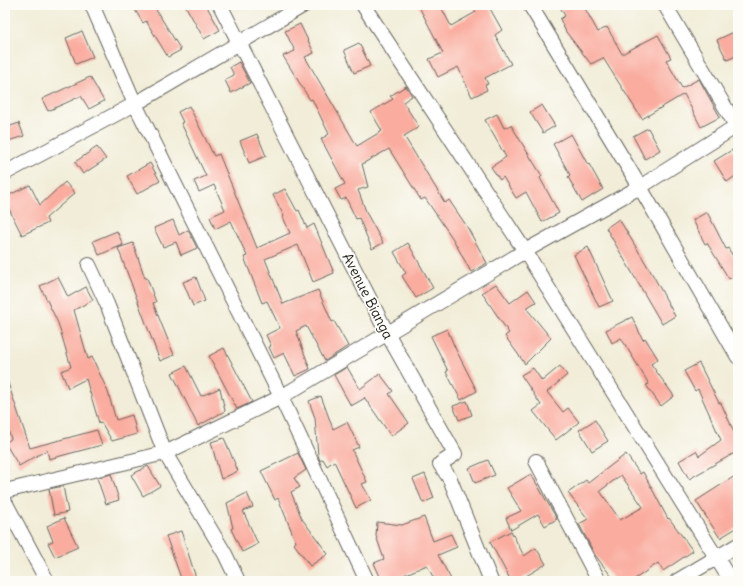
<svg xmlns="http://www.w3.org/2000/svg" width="743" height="586" font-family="Delius,sans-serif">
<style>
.building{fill:#faac9f;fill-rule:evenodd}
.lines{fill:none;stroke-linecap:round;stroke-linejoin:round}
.minor-casing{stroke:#67655e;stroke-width:16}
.minor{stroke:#fff;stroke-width:14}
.labels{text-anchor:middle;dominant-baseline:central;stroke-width:3.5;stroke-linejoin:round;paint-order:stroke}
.street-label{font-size:14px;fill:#1c1c1c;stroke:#fdfcf7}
</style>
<rect width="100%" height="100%" fill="#fdfcf7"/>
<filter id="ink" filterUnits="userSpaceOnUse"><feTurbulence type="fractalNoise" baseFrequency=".025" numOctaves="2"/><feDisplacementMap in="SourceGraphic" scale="8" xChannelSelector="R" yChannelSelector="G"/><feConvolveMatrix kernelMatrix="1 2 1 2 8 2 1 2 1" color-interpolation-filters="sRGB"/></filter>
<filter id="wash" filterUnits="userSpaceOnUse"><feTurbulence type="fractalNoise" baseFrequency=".012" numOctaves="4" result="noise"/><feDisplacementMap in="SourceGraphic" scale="16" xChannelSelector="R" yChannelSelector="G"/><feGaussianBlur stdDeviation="0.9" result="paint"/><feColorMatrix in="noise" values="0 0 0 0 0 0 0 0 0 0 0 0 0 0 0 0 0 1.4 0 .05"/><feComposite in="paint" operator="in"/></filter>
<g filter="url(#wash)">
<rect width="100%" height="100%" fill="#f1edd8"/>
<g id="blocks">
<path class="building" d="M132,5H153L181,50L168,57L146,21L143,23Z
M185,5H206L220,30L204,39Z
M418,5H440L451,26L476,12L472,5H488L502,30L495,35L511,64L485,78L488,84L485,85L487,90L472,97L458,67L438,77L429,59L443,53Z
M559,5H583L598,32L607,27L622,54L658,35L671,58L666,60L682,88L699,79L720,117L701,127L684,94L642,119L603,58L591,64L566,32L560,19L565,16Z
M300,24L314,53L305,57L357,146L382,131L371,112L393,99L390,96L406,86L412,96L403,102L419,127L404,136L445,203L449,200L466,225L487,263L471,272L453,239L425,198L421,200L389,149L362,164L368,187L358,190L367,214L383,243L372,249L359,218L356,219L346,198L341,200L335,189L345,184L321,139L329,134L312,99L310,100L283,56L295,51L285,31Z
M738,30V55L727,60L717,40Z
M82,31L93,57L76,64L66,38Z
M359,43L370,66L354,73L344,50Z
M239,62L250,83L231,93L225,80L234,75L230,67Z
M90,77L104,101L89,109L81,96L48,111L42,99Z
M542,105L555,126L543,133L530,112Z
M189,106L214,156L219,154L257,248L290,233L283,217L284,216L273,195L285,189L297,211L299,210L307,228L314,224L334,273L313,282L298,245L265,259L283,304L318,290L332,322L334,321L348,346L325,361L306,326L296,331L310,369L295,376L284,353L274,358L269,347L271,346L266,335L280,328L267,301L262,303L244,257L247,256L231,221L215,229L210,217L225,210L214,185L199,192L194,181L206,176L181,123L183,122L178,112Z
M497,114L504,128L511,125L529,155L542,176L540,178L559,213L542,222L526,192L516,198L503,177L500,180L491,167L506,157L485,120Z
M19,123L24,136L5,142V128Z
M648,128L660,150L645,159L633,136Z
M257,134L266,156L249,163L240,141Z
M571,134L588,165L589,164L603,189L582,202L568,177L570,175L553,144Z
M97,147L106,159L83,174L75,162Z
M732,150L738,159V174L727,182L714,161Z
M150,163L160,181L137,194L127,176Z
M65,182L75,193L46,218L48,223L22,235L5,201V197L30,185L40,205Z
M707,212L726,249L728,248L738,264V274L729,279L707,243L705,244L693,220Z
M619,219L654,277L675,316L662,324L606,228Z
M173,220L179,235L188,230L197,248L181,255L176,242L163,247L154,228Z
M117,231L123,245L99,255L93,241Z
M133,243L145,278H147L156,302L153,303L174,355L160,361L118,248Z
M408,243L433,288L416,298L402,276L406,273L394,252Z
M588,247L613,301L599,307L574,255Z
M58,277L68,297L86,287L93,300L74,310L88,359L92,357L108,392L116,420L132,415L137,434L112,441L101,422L99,423L86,379L68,388L61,371L71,367L58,323L40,286Z
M196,277L205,301L193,306L183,282Z
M496,284L510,303L528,290L536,302L526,308L551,338L525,364L505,336L509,333L482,293Z
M632,317L643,340L645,338L658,359L651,364L674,396L661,406L646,385L649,384L621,338L612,343L606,330Z
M447,329L456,350L477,391L461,400L446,372L448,371L431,336Z
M224,348L252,402L237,409L209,356Z
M699,363L719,403H721L738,441V451L689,479L679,461L696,451L699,456L721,440L698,389L695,391L684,371Z
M186,366L201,396L220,388L225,411L198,426L172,373Z
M560,366L567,375L547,392L563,412L568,408L579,422L556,440L533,411L541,405L521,375L533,368L542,381Z
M347,367L360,389L380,374L393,391L389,394L409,423L391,436L364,397L365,398L351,406L334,375Z
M5,380H7L30,448L97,430L102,445L49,459L47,450L19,466L5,443L11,439L5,420Z
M321,396L333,429L347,422L359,447L352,450L367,482L362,484L371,500L356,508L334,461L327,466L323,459L320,461L318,455L315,418L309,401Z
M467,401L472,415L459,420L453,406Z
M595,420L608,441L592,451L579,430Z
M224,438L238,471L221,479L211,442Z
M298,453L306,470L294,478L300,487L291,492L302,519L328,554L310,566L294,544L296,542L278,498L275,500L261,471Z
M626,454L640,474L643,472L668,519L669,518L693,551L663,571L658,563L632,581H615L595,555L579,524L588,519L568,493L586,480L588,483ZM621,475L643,507L620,520L600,491Z
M488,460L495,475L475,483L469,468Z
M148,466L160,486L143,496L131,475Z
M111,474L119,500L106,504L97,478Z
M425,474L434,498L423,503L413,479Z
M531,474L557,519L545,526L538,514L511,530L506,518L521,511L507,488Z
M738,474V527L720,538L696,501Z
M63,486L68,512L54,515L49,489Z
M247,493L253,507L243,511L258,544L242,552L231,529L233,528L227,503Z
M424,517L433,541L451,534L457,547L438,555L452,581H435L427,565L390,581H382L374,563L384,559L376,536L377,522L402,525Z
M64,518L78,547L55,557L48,543L53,541L47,526Z
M181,531L197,581H182L166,536Z
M511,531L524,556L536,548L546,564L518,581H511L490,542Z"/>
</g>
</g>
<g filter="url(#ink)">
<use href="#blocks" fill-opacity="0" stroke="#67655e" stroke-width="1"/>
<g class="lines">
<defs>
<path id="minor" d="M92,5L135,104L281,397L367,581
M220,5L387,333L455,454L440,464L450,479L491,581
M363,5L525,251L731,581
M530,5L640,187L738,357
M665,5L738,129
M5,173L135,104L304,5
M89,265L107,304L165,453L225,554L238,581
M536,461L599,581
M5,491L165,453L281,397L525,251L640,187L738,125
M5,502L47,581
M677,581L738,545"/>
</defs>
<use href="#minor" class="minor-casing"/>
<use href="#minor" class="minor"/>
</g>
</g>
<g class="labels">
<g class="street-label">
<text transform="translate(368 296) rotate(63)">Avenue Bianga</text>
</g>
</g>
<rect width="743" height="586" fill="none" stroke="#fdfcf7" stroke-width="20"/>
</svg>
